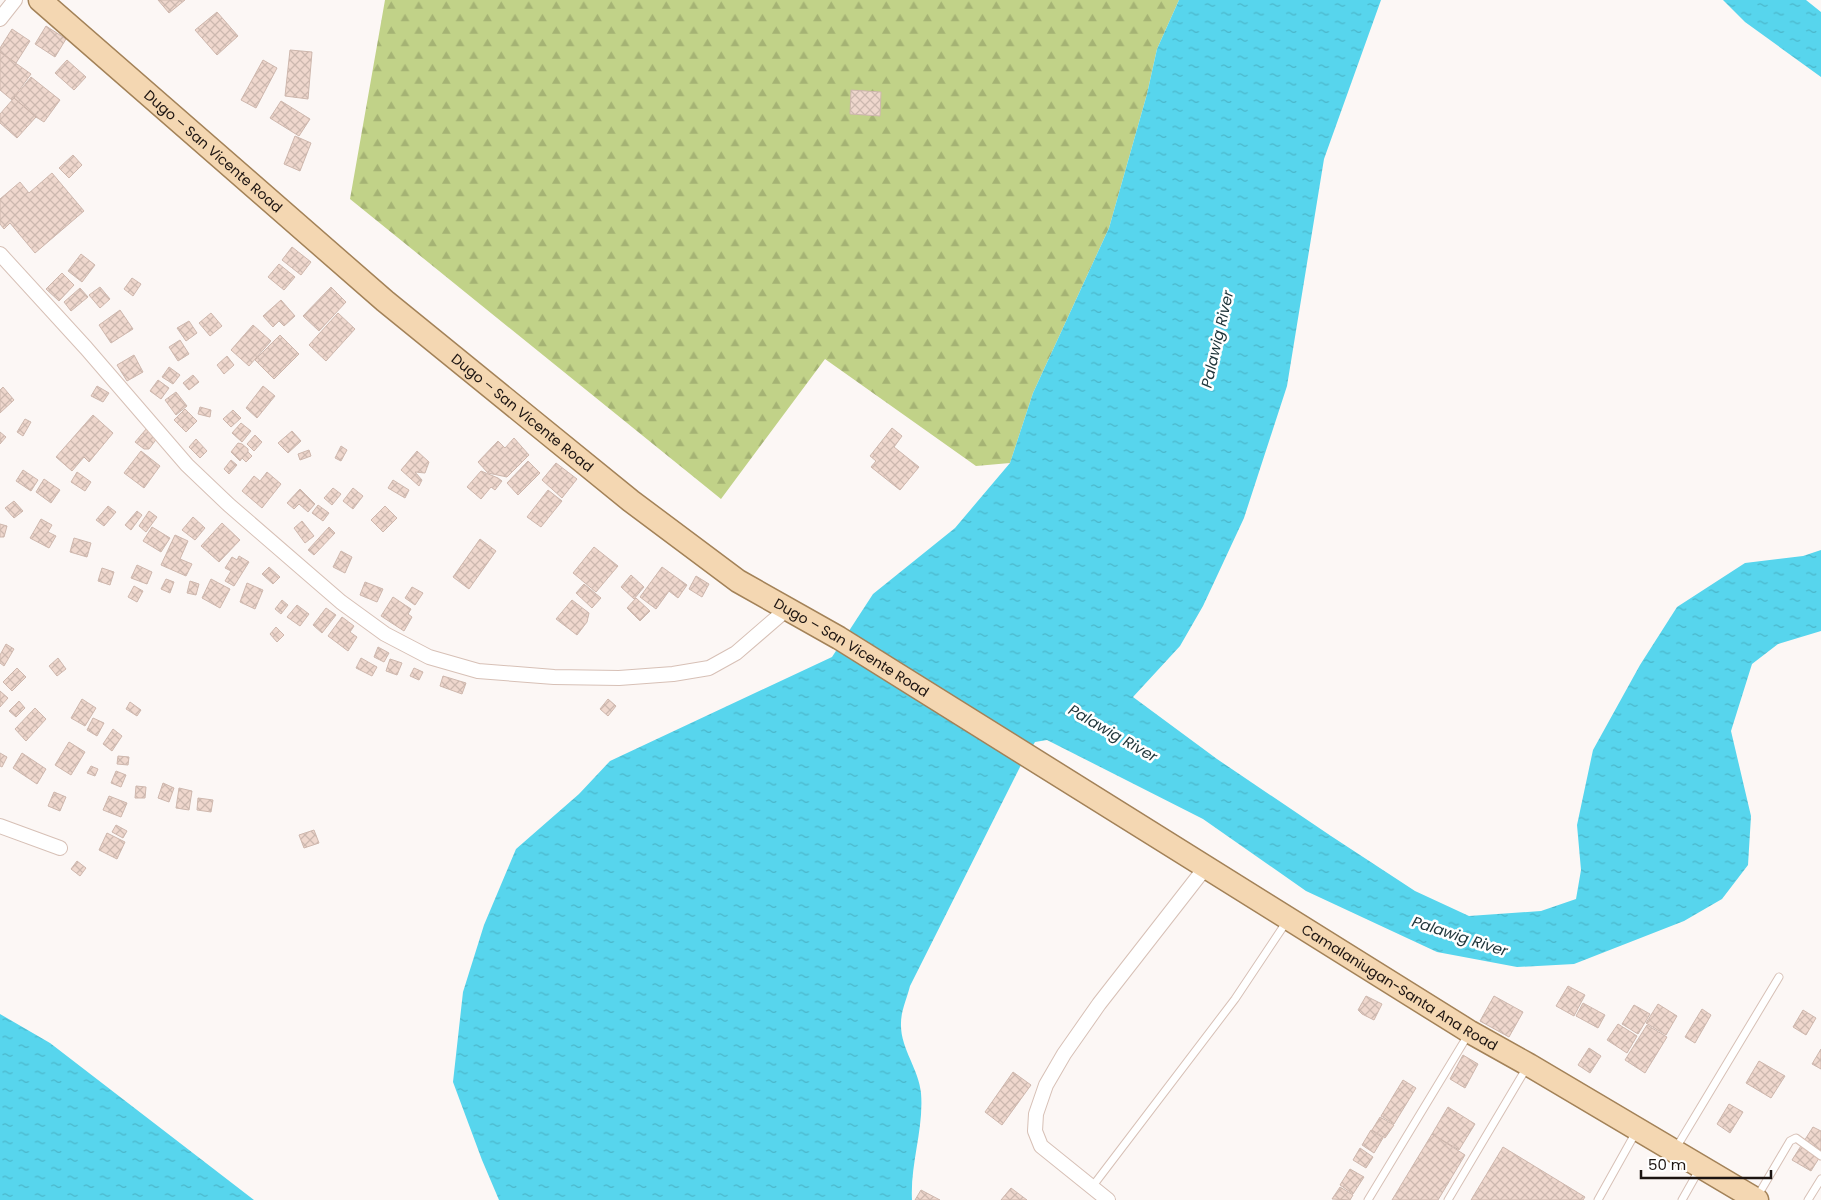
<svg xmlns="http://www.w3.org/2000/svg" width="1821" height="1200" font-family="Poppins,sans-serif">
<style>
.forest{fill:url(#forest-firs)}
.water{fill:url(#water-ripples)}
.building{fill:url(#building-cross-hatch);stroke:#ceb7ad}
.lines{fill:none;stroke-linecap:round;stroke-linejoin:round}
.lane-casing{stroke:#d7c0b6;stroke-width:9}
.street-casing{stroke:#d7c0b6;stroke-width:16}
.primary-casing{stroke:#a38258;stroke-width:25}
.lane{stroke:#fff;stroke-width:7}
.street{stroke:#fff;stroke-width:14}
.primary{stroke:#f4d7b2;stroke-width:22}
.labels{text-anchor:middle;dominant-baseline:central;stroke-width:5;stroke-linejoin:round;paint-order:stroke}
.street-label{font-size:14px;fill:#1c1411;stroke:#fff}
.water-label{font-size:15px;font-style:italic;fill:#1e3439;stroke:#fff}
</style>
<defs>
<pattern id="forest-firs" width="22" height="20" patternUnits="userSpaceOnUse" patternTransform="scale(1.25)"><rect width="22" height="20" fill="#c1d288"/><path d="M5 1l3.5 6h-7zM16 11l3.5 6h-7z" fill="#a5b374"/></pattern>
<pattern id="water-ripples" width="26" height="14" patternUnits="userSpaceOnUse" patternTransform="scale(1.25)"><rect width="26" height="14" fill="#57d5ed"/><path d="M2 4q2-2 4 0t4 0M15 11q2-2 4 0t4 0" fill="none" stroke="#4bb6ca"/></pattern>
<pattern id="building-cross-hatch" width="8" height="8" patternUnits="userSpaceOnUse" patternTransform="scale(1.25)"><rect width="8" height="8" fill="#efd7cd"/><path d="M0 0l8 8M0 8l8-8" fill="none" stroke="#ccb8af"/></pattern>
</defs>
<rect width="100%" height="100%" fill="#fcf7f5"/>
<path class="forest" d="M385,0H1179L1157,49L1147,94L1109,228L1033,393L1010,463L976,466L825,359L721,499L350,199Z"/>
<path class="water" d="M1179,0H1381L1324,159L1287,386L1244,518L1203,606L1180,646L1133,697L1217,759L1331,836L1415,891L1469,916L1541,911L1576,899L1581,870L1577,825L1593,750L1640,665L1677,607L1745,563L1803,556L1821,550V631L1778,644L1752,664L1731,731L1751,816L1748,865L1722,899L1684,921L1574,964L1517,967L1437,952L1306,891L1203,819L1047,740L1035,742L1020,767L910,986C907,998 901,1011 901,1023C900,1048 919,1069 921,1093C924,1129 910,1164 912,1200H499L482,1160L453,1082L463,992L484,925L516,849L579,794L610,761L832,657L873,594L955,528L1010,463L1033,393L1109,228L1147,94L1157,49Z
M1723,0H1806L1821,12V77L1745,22Z
M0,1014L50,1043L254,1200H0Z"/>
<path class="building" d="M158,0H185L169,13Z
M217,12L238,36L217,55L195,30Z
M46,26L66,39L55,57L35,44Z
M12,29L30,41L16,63L0,52V48Z
M290,50L312,52L308,99L285,96Z
M0,52L31,74L12,100L0,90Z
M67,60L86,77L74,90L55,73Z
M263,60L277,68L256,108L241,100Z
M31,77L60,100L44,122L36,117L14,98Z
M851,90L881,92L880,116L850,114Z
M14,98L36,117L17,138L0,123V114Z
M281,101L310,119L299,136L270,118Z
M295,136L311,143L300,171L284,164Z
M73,155L82,165L69,178L59,168Z
M52,173L84,211L35,253L10,223L4,229L0,224V199L20,182L29,193Z
M292,247L311,262L301,275L282,260Z
M81,254L95,265L82,282L68,271Z
M279,264L295,277L284,290L268,277Z
M62,273L74,285L59,301L46,289Z
M132,278L141,284L133,296L124,289Z
M100,287L110,299L100,308L89,295Z
M331,287L346,302L319,331L303,316Z
M80,288L88,297L71,311L64,302Z
M281,300L295,316L284,326L279,321L273,327L263,316Z
M120,310L133,329L111,343L99,325Z
M211,313L222,326L210,336L199,323Z
M338,313L355,329L326,361L309,345Z
M189,321L197,333L186,341L177,328Z
M253,325L271,341L249,366L231,350Z
M280,335L299,354L274,379L255,360Z
M180,340L189,354L178,361L169,347Z
M134,355L143,372L127,381L117,365Z
M227,356L234,365L224,374L217,365Z
M169,367L180,375L173,384L162,377Z
M193,375L199,382L189,390L183,383Z
M158,380L169,388L161,399L150,391Z
M97,386L109,393L103,402L91,396Z
M263,386L275,396L257,418L246,408Z
M3,387L14,400L0,413V390Z
M176,392L187,406L176,415L165,400Z
M200,407L211,410L210,417L198,414Z
M185,409L197,421L186,432L174,420Z
M233,410L241,418L231,427L223,419Z
M93,415L113,433L89,462L84,457L72,471L56,457Z
M25,419L31,422L23,436L17,432Z
M241,423L251,431L242,442L232,433Z
M147,428L158,437L149,449H144L135,442Z
M892,428L902,436L894,447L919,467L900,490L871,467L876,461L870,456Z
M292,431L301,441L288,453L278,443Z
M0,432L6,437L0,444Z
M255,435L262,442L254,451L247,444Z
M514,438L529,455L507,477L488,473L478,462L498,441L505,448Z
M196,439L207,451L200,458L189,447Z
M238,443L242,444L248,449V452L252,456L246,462L242,458L240,461L231,452Z
M341,446L347,450L341,461L335,458Z
M309,450L311,456L300,460L298,454Z
M141,451L160,466L144,488L124,473Z
M417,451L429,462L425,473L415,472L422,480L419,486L401,470Z
M231,460L237,465L229,474L224,469Z
M528,461L540,473L518,495L507,483Z
M556,463L577,479L562,498L542,480Z
M23,470L38,480L31,491L16,481Z
M481,471L498,478L502,481L495,490L491,487L481,499L467,487Z
M77,472L91,482L85,491L71,482Z
M267,472L281,484L262,508L242,491L254,476L260,481Z
M44,479L60,490L51,503L36,492Z
M393,480L409,490L405,498L388,488Z
M333,488L341,494L332,505L324,498Z
M353,488L363,496L353,509L343,501Z
M300,489L315,504L308,512L299,504L294,509L287,503Z
M548,490L562,501L541,527L527,517Z
M14,501L23,511L14,518L5,508Z
M318,505L329,513L323,521L312,513Z
M108,506L116,512L104,526L96,520Z
M385,506L397,518L383,532L371,520Z
M137,511L142,515L131,530L125,525Z
M149,511L157,517L146,532L139,526Z
M193,517L205,528L195,540L182,530Z
M41,519L52,525L48,532L56,536L49,548L30,538Z
M302,521L314,536L305,543L294,528Z
M222,523L240,540L219,562L201,546Z
M0,524L7,526L4,537H0Z
M152,527L170,538L161,552L143,541Z
M329,527L335,533L314,555L308,550Z
M175,535L188,541L180,559L192,564L186,576L161,565Z
M74,538L91,543L87,557L70,552Z
M480,539L496,551L469,589L453,577Z
M594,547L618,566L596,592L573,573Z
M341,551L352,557L345,573L333,567Z
M239,556L249,562L234,586L225,581L231,571L225,568L232,557L237,560Z
M137,565L152,572L147,584L131,578Z
M269,567L280,577L273,584L262,574Z
M662,567L687,585L678,598L669,591L656,609L640,597Z
M102,568L114,572L110,585L98,581Z
M631,575L644,587L634,599L621,587Z
M696,576L709,584L702,597L689,589Z
M166,579L174,582L170,593L161,589Z
M211,579L230,589L220,608L202,598Z
M190,581L199,584L196,595L187,593Z
M365,582L383,589L377,602L360,595Z
M247,583L263,590L255,609L240,602Z
M584,584L601,598L592,608L576,593Z
M134,586L143,591L137,602L128,597Z
M412,587L423,593L415,605L405,598Z
M393,597L411,609L408,614L412,617L404,631L381,616Z
M636,598L650,611L640,621L627,608Z
M282,600L288,605L281,614L275,609Z
M572,600L589,613L587,622L577,635L556,619Z
M297,605L309,614L300,626L287,617Z
M326,608L336,615L322,633L313,625Z
M342,617L354,626L350,632L357,637L348,651L328,636Z
M276,627L284,635L277,642L270,634Z
M6,644L14,649L4,666L0,663V655Z
M378,647L389,653L384,662L374,657Z
M58,658L66,669L57,676L49,666Z
M361,658L377,667L372,676L356,668Z
M390,659L402,663L397,675L386,671Z
M17,668L26,677L12,691L3,682Z
M414,668L423,672L419,680L410,676Z
M443,676L466,683L462,694L440,686Z
M0,691L8,698L0,707Z
M82,699L96,708L85,726L71,718Z
M608,699L616,706L608,716L600,709Z
M19,701L25,708L16,717L9,711Z
M130,702L141,710L137,716L126,709Z
M35,708L46,719L26,741L15,729Z
M93,718L104,723L97,736L87,730Z
M113,729L122,736L112,751L103,744Z
M69,742L85,752L71,775L55,765Z
M0,753L7,757L2,767L0,766Z
M22,753L46,769L37,784L13,768Z
M118,756L129,757L128,765L117,764Z
M91,766L98,769L95,776L87,773Z
M116,771L126,775L121,787L111,783Z
M163,783L174,788L169,802L158,798Z
M136,786L146,787L145,798H135Z
M179,788L192,791L189,810L176,808Z
M54,792L66,797L60,811L48,806Z
M109,796L127,803L121,817L103,810Z
M198,798L213,800L211,812L197,810Z
M116,825L127,831L123,838L112,832Z
M314,830L319,843L304,848L299,835Z
M107,833L125,842L117,859L99,850Z
M77,861L86,868L80,876L71,869Z
M1568,986L1585,995L1574,1016L1556,1006Z
M1366,996L1382,1004L1374,1020L1362,1014L1358,1010Z
M1494,996L1523,1012L1509,1037L1480,1021Z
M1583,1003L1605,1015L1598,1028L1576,1016Z
M1658,1004L1677,1016L1666,1035L1646,1023Z
M1634,1005L1650,1014L1638,1034L1622,1024Z
M1702,1009L1711,1015L1695,1043L1685,1037Z
M1803,1010L1816,1018L1806,1035L1793,1027Z
M1618,1024L1637,1036L1627,1053L1607,1040Z
M1647,1025L1667,1037L1645,1073L1625,1060Z
M1589,1048L1601,1056L1590,1073L1578,1065Z
M1821,1049V1069L1812,1064Z
M1463,1055L1478,1064L1465,1088L1450,1079Z
M1759,1061L1785,1076L1771,1098L1746,1083Z
M1013,1072L1031,1085L1002,1125L985,1112Z
M1403,1080L1416,1088L1394,1124L1381,1116Z
M1729,1104L1743,1112L1730,1133L1717,1124Z
M1448,1107L1475,1124L1459,1150L1432,1134Z
M1380,1117L1394,1125L1385,1138L1372,1130Z
M1813,1127L1821,1131V1155L1811,1171L1792,1160Z
M1371,1130L1383,1138L1374,1153L1362,1145Z
M1432,1134L1465,1155L1438,1200H1392Z
M1503,1147L1585,1197L1583,1200H1471Z
M1360,1148L1373,1157L1366,1168L1353,1160Z
M1350,1169L1364,1177L1353,1194L1340,1185Z
M1340,1187L1353,1195L1350,1200L1332,1199Z
M1011,1188L1027,1200H1001Z
M921,1190L940,1200H915Z"/>
<g class="lines">
<defs>
<path id="lane" d="M1676,1148L1779,977
M1092,1187L1235,999L1287,921
M1757,1197L1790,1141L1796,1138L1821,1156
M1368,1200L1468,1035
M1448,1200L1527,1067
M1598,1200L1636,1132
M1682,1200L1699,1170
M1808,1200L1821,1179"/>
<path id="street" d="M0,19L15,0
M0,254L86,348L187,465L229,505L341,602L385,634L429,657L478,671L554,677L619,678L673,674L709,668L736,653L787,609
M0,826L60,848
M1108,1200L1041,1146L1035,1131L1036,1114L1046,1085L1064,1054L1099,1004L1205,868"/>
<g id="primary">
<path id="s1" d="M40,0L385,301L631,501L738,581L839,638L1470,1032L1529,1065L1757,1200"/>
</g>
</defs>
<use href="#lane" class="lane-casing"/>
<use href="#street" class="street-casing"/>
<use href="#primary" class="primary-casing"/>
<use href="#lane" class="lane"/>
<use href="#street" class="street"/>
<use href="#primary" class="primary"/>
</g>
<g class="labels">
<g class="street-label">
<text stroke="none"><textPath href="#s1" startOffset="230">Dugo – San Vicente Road</textPath></text>
<text stroke="none"><textPath href="#s1" startOffset="635">Dugo – San Vicente Road</textPath></text>
<text stroke="none"><textPath href="#s1" startOffset="1040">Dugo – San Vicente Road</textPath></text>
<text stroke="none"><textPath href="#s1" startOffset="1685">Camalaniugan-Santa Ana Road</textPath></text>
</g>
<g class="water-label">
<text transform="translate(1217 339) rotate(-77)">Palawig River</text>
<text transform="translate(1113 733) rotate(30)">Palawig River</text>
<text transform="translate(1460 936) rotate(18)">Palawig River</text>
</g>
</g>
<path d="M1641 1170v8h130v-8" fill="none" stroke="#1c1411" stroke-width="2.5"/>
<text x="1648" y="1170" font-size="15" fill="#1c1411" stroke="#ffffff" stroke-width="4" paint-order="stroke">50 m</text>
</svg>
